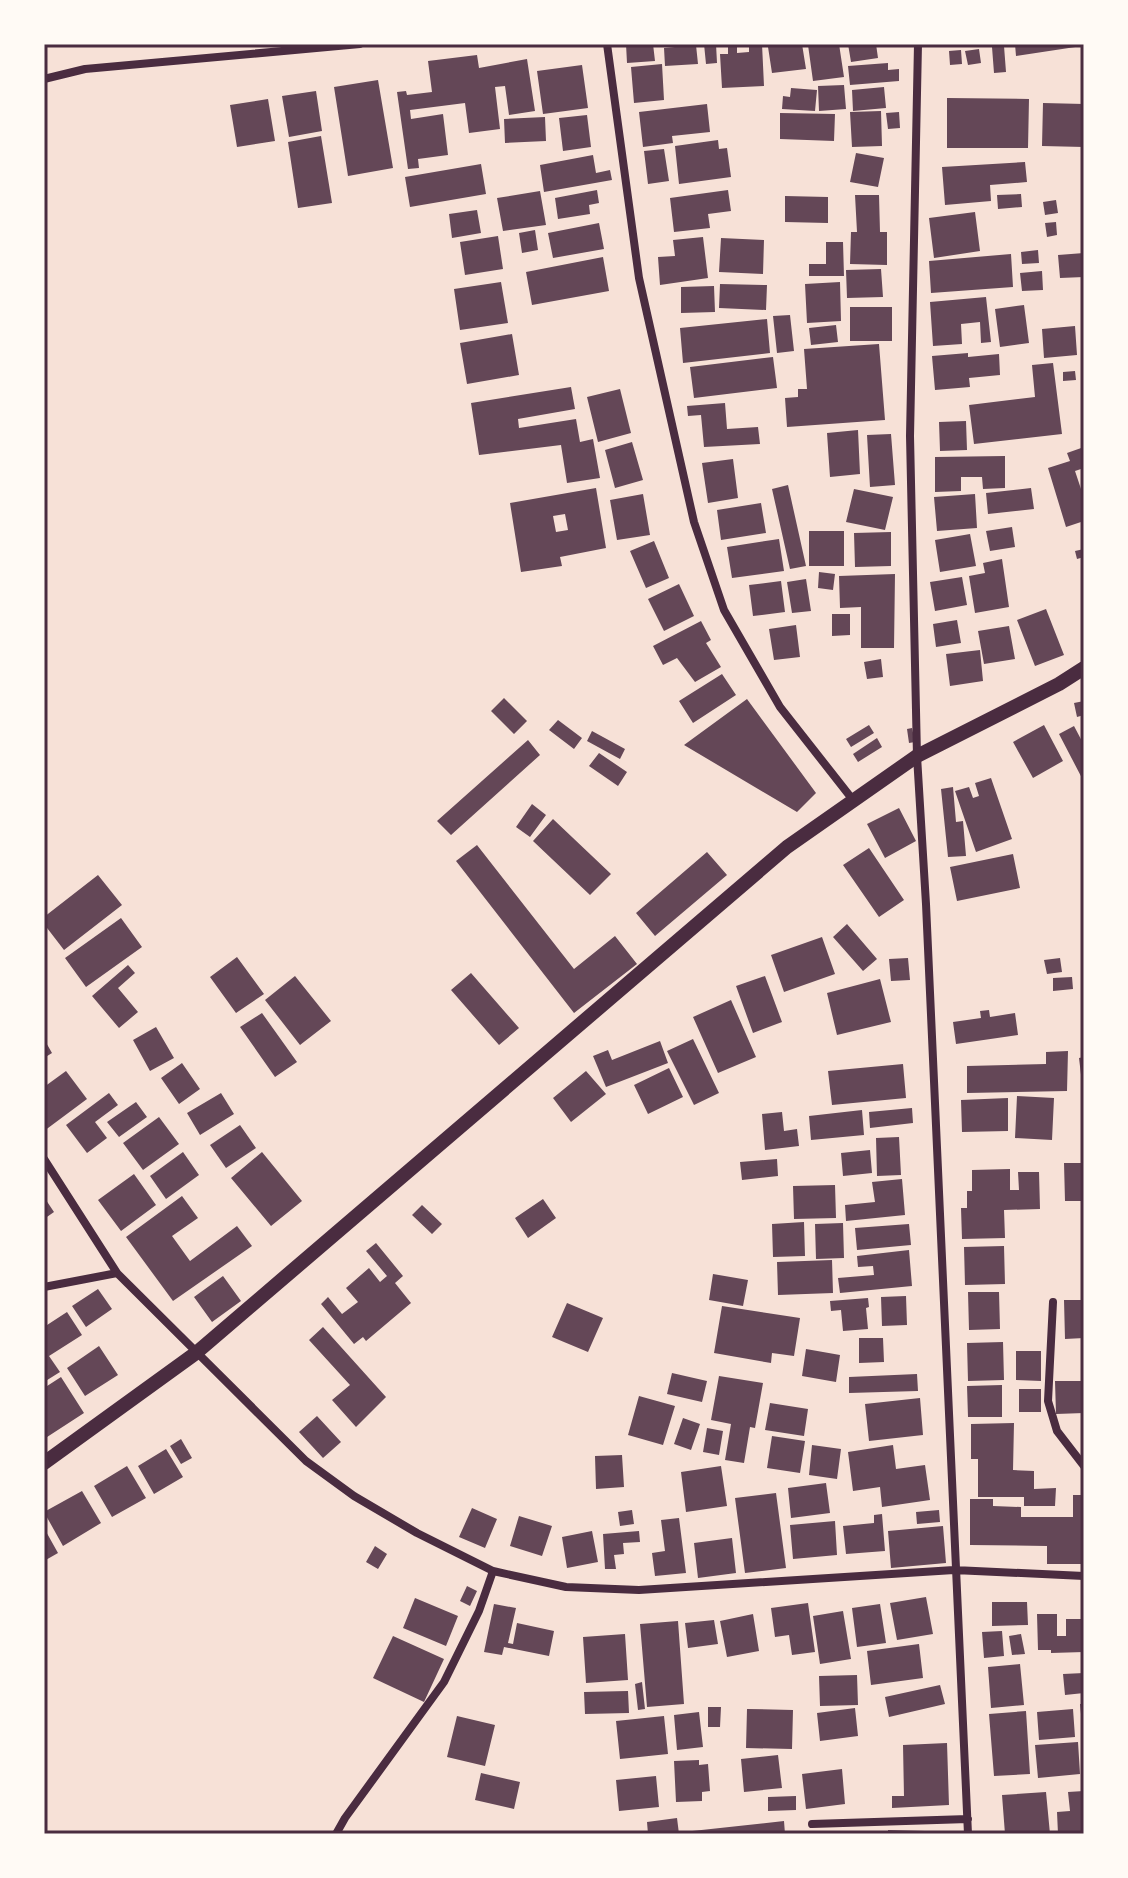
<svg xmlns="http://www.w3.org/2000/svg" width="1128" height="1878" font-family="Spectral,serif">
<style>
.building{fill:#644757;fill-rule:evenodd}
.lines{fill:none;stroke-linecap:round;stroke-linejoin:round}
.minor{stroke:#4a2c40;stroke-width:8}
.primary{stroke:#4a2c40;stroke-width:14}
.neatline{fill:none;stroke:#4a2c40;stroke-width:3}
</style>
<rect width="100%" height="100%" fill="#f7e1d7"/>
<path class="building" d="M626,44H653L655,61L627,63Z
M704,44H716L717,63L706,64Z
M728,44H737V53L749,52V44H762L764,86L722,88L720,54H728Z
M791,44H802L806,69L772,73L768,47Z
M839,44L844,77L813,81L808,45Z
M848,44H876L878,58L851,62Z
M1015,44H1081L1082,46L1016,56Z
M696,45L698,64L665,66L664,48Z
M1004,46L1006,72L994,73L992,47Z
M979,49L981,63L968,65L965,51Z
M961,50L962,64L950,65L949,51Z
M477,55L479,68L527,59L535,111L509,115L505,86L495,87L500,129L469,133L465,103L410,110L411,119L443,114L448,155L418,159L419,168L408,169L397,92L406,91L407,95L432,92L428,61Z
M888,63V70L899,69V81L850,85L848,66Z
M662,64L664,100L634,103L631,67Z
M582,65L588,108L543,114L537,71Z
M378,80L393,168L348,176L334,87Z
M844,85L846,109L819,111L818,86Z
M884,87L886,108L853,111L852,90Z
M791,88L817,90L815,111L782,109L783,96L790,97Z
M316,91L322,131L289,137L282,96Z
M947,98L1029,99L1028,148H947Z
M268,99L275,141L237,147L230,105Z
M1043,103L1084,104V147L1042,146Z
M707,104L710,132L672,136L673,143L643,147L639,112Z
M881,111L882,146L852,147L850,112Z
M899,112L900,128L888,129L886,113Z
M780,113L835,114L834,141L780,139Z
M587,115L591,147L563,151L559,118Z
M545,117L546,141L505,143L504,119Z
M321,136L332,203L298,208L288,142Z
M718,140L719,149L727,148L731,177L679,184L675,146Z
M664,149L669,181L648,184L644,151Z
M856,153L884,158L878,187L850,182Z
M593,155L596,173L610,170L612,180L544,192L540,165Z
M1025,162L1027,182L990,185L991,201L945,205L942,167Z
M481,164L486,194L410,207L405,177Z
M597,190L599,203L589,205L590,214L558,219L555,198Z
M728,190L731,211L708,214L710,228L674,232L670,198Z
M540,191L546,225L503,231L497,198Z
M1021,194L1022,207L998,209L997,195Z
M855,195H879L880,232H887V265L850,264L851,232H857Z
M785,196L828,197V223L785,222Z
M1056,200L1058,213L1045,215L1043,202Z
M477,210L481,233L452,238L449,214Z
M975,212L980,251L934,258L929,218Z
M1056,222L1057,235L1047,237L1045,223Z
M599,223L604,249L553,258L548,233Z
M535,230L538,250L522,253L519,233Z
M498,236L503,269L465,275L460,242Z
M703,237L708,278L660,285L658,257L675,256L673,240Z
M721,238L764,240L763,274L719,272Z
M826,242H843L844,276H809V264H826Z
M1038,250L1039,263L1022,264L1021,252Z
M1084,253V277L1060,278L1058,255Z
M1011,254L1013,287L931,293L929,261Z
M603,257L609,291L532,305L526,272Z
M881,269L883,297L847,298L846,270Z
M1042,271L1043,290L1022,291L1020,273Z
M501,282L508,323L460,330L454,289Z
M840,282L841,321L807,323L805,284Z
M720,284L767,285L766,310L719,308Z
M714,286L715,312L681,313V287Z
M986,297L991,342L981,343L980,322L961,324L962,344L933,346L930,302Z
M1024,305L1029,343L1000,347L995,309Z
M850,307H892V341H850Z
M790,315L794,351L777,353L773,316Z
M767,319L770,353L683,363L680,328Z
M836,325L838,342L811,345L809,328Z
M1075,326L1077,355L1044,358L1042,329Z
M512,334L519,375L467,384L460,343Z
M879,344L885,420L787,427L785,398L798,397V389H807L804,349Z
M968,353V357L999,354L1000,375L969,378L970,387L935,390L932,356Z
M773,357L777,388L694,398L690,367Z
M1053,363L1062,434L974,444L969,405L1035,397L1032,365Z
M1075,371L1076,380L1063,381V372Z
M571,387L575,409L518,419L519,428L576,419L580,442L593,439L600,478L567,483L561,445L479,455L471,403Z
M620,389L631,433L598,442L587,397Z
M725,403L727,429L758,427L760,444L704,447L701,415L688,416L687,406Z
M966,421L967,450L940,451L939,422Z
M858,430L860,474L830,477L827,433Z
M891,434L895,485L870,487L867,435Z
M632,442L643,480L615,488L605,450Z
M1084,447V468L1075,471L1084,498V521L1066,527L1048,468L1070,461L1067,453Z
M1005,456V488L983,489L982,477H961V491L935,492V457Z
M733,459L738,498L708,503L702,463Z
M788,485L806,566L790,569L772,489Z
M596,488L606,548L560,557L562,566L521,572L510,503ZM565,514L568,530L556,532L553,516Z
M1031,488L1034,509L988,514L986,493Z
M854,489L893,497L885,530L846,522Z
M643,494L650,535L617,540L610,500Z
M975,494L977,528L937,531L934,497Z
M761,503L766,533L721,540L717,510Z
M1012,527L1015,547L990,551L986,531Z
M809,531H844V566H809Z
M891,532V566L855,567L854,533Z
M970,534L976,566L940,572L935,540Z
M779,539L784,571L732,578L727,547Z
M654,541L669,578L646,588L630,551Z
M1084,549V557L1077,559L1075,551Z
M1002,559L1009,607L975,613L969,576L985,573L983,563Z
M819,572L835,574L833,590L818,588Z
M895,574L894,648H861V607L840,608L839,576Z
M962,577L967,605L935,611L930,582Z
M806,579L811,611L792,613L787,582Z
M781,581L785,612L753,616L749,585Z
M679,584L694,616L664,631L648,599Z
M1046,609L1064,655L1035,666L1017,620Z
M832,614H850V635L832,636Z
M957,620L961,643L936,647L933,624Z
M701,621L711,640L706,643L721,667L695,682L677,658L663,665L653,646Z
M796,625L800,657L774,660L769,629Z
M1009,626L1015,659L984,664L978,631Z
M980,650L983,681L950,686L946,654Z
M881,659L883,677L867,679L864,662Z
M722,674L736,695L693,723L679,701Z
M504,698L527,721L514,734L491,711Z
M747,699L816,793L797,812L684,745Z
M1084,701V715L1077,717L1074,703Z
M558,720L582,738L574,749L549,730Z
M869,725L874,733L851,747L846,739Z
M1044,725L1063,761L1033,778L1013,742Z
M1074,726L1084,745V782L1059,734Z
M912,728L915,742L909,743L907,729Z
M592,731L625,749L620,759L587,741Z
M877,738L882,747L858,762L853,754Z
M528,740L540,755L451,835L437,821Z
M599,753L627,772L618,786L589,766Z
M991,778L1012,839L976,852L955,791L969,787L973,798L979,796L975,783Z
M953,787L956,822L963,821L966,856L948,857L941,789Z
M532,804L546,815L530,837L516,827Z
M899,808L916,841L885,858L867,824Z
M553,819L611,874L590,895L533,841Z
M477,845L574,969L615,936L637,964L574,1013L456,861Z
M869,848L904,900L879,917L843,865Z
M707,852L727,875L655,936L636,913Z
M1013,854L1020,888L957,901L950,867Z
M98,875L122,905L64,950L44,924V917Z
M121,918L142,947L86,987L65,958Z
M847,924L877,959L863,971L833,937Z
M822,937L835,974L784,992L771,955Z
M237,957L264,994L236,1013L210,977Z
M908,958L910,980L891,981L889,959Z
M1060,958L1062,972L1047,974L1044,960Z
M128,965L135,973L118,988L138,1012L119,1028L92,996Z
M471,973L519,1028L499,1045L451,990Z
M295,976L331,1021L300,1045L265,1000Z
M765,976L782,1022L753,1033L736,986Z
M1072,977L1073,989L1053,991V978Z
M880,979L891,1022L837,1035L827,993Z
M731,1000L756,1057L718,1073L693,1017Z
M989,1010L990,1017L1015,1013L1018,1035L956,1044L953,1022L981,1018L980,1011Z
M262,1013L297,1062L275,1077L240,1027Z
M156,1027L174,1058L150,1071L133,1040Z
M44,1039L52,1053L44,1058Z
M693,1039L719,1093L694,1105L667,1051Z
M660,1041L668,1063L606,1087L593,1056L608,1050L612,1060Z
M1068,1051L1067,1091L967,1093V1066L1046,1064V1052Z
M1084,1057V1083H1082L1079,1058Z
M182,1063L200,1089L179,1104L161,1078Z
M903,1064L906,1098L832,1105L828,1071Z
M669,1068L683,1097L648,1114L634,1085Z
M66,1071L87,1099L44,1131V1087Z
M586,1071L606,1094L571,1122L553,1098Z
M109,1093L118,1105L95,1122L107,1138L87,1153L66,1125Z
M221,1093L234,1114L200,1135L187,1113Z
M1017,1096L1054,1098L1052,1140L1015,1138Z
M1008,1098V1131L962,1132L961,1100Z
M136,1102L147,1117L119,1137L107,1122Z
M912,1108L913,1123L870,1128L869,1112Z
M862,1110L864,1135L811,1140L809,1116Z
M782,1112L784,1131L797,1129L799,1146L765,1150L762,1114Z
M159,1117L179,1144L143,1170L123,1143Z
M240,1125L256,1148L226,1168L210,1145Z
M899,1137L901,1175L877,1176L876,1138Z
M870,1150L872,1173L843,1176L841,1153Z
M183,1152L199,1175L166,1199L150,1176Z
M262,1152L302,1201L271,1226L231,1178Z
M777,1159L778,1176L742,1180L740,1162Z
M1064,1163H1084V1201H1065Z
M1010,1169V1190H1019L1018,1172H1039L1040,1209L1004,1210L1005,1238L962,1239L961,1208H967V1191H972V1170Z
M134,1174L156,1205L121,1231L98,1200Z
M902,1179L905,1215L846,1221L845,1205L875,1202L872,1182Z
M835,1185L836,1218L794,1219L793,1186Z
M182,1196L198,1218L172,1236L190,1261L237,1226L252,1246L173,1301L126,1237Z
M44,1197L54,1212L44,1219Z
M543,1199L556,1218L528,1238L515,1218Z
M422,1205L442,1224L432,1234L412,1215Z
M804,1222L805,1256L773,1257L772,1224Z
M843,1223L844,1258L816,1259L815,1224Z
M909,1224L911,1245L857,1250L855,1228Z
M376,1243L403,1276L395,1283L411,1303L366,1341L363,1337L354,1344L321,1304L328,1297L342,1314L358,1302L346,1288L369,1268L380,1282L387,1276L366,1251Z
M1004,1246L1005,1284L965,1285L964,1247Z
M909,1250L912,1286L840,1293L838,1278L874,1275L873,1266L858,1267L857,1256Z
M832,1260L833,1293L778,1295L777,1262Z
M713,1274L748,1280L743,1306L709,1300Z
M223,1276L241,1301L212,1322L194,1297Z
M98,1289L112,1309L86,1327L72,1306Z
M968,1292H999L1000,1329L969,1330Z
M906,1296L907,1325L882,1326L881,1297Z
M868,1298L869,1307L866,1308L868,1329L843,1331L841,1310L831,1311L830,1301Z
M1064,1300H1084V1338L1065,1339Z
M567,1303L603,1318L588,1352L552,1337Z
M722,1306L800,1318L794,1356L772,1353L771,1363L714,1353Z
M67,1312L82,1335L49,1356L60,1372L44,1382V1327Z
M323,1327L386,1397L356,1427L332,1400L350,1385L309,1340Z
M859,1338H883L884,1362L859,1363Z
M1003,1342L1004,1380L968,1381L967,1343Z
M99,1346L118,1375L85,1396L67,1368Z
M806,1349L840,1355L836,1382L802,1376Z
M1016,1351H1041V1381L1016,1380Z
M672,1373L707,1381L702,1402L667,1394Z
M917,1374L918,1391L849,1393V1377Z
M719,1376L763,1383L755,1428L750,1427L744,1463L725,1460L731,1424L711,1420Z
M61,1377L84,1413L44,1439V1388Z
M1055,1381H1084V1413L1056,1414Z
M1002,1385V1417H968L967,1386Z
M1019,1389H1041V1412H1019Z
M639,1396L675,1406L663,1445L628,1435Z
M920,1398L923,1435L869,1441L865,1404Z
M770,1403L808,1409L804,1436L765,1430Z
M317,1416L341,1442L323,1458L299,1432Z
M683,1418L700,1424L691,1450L674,1444Z
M1014,1423L1013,1470L1034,1471V1489L1056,1488L1055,1506H1024V1497H978V1459H971V1424Z
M707,1428L723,1431L719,1455L703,1452Z
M772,1436L805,1441L800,1473L767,1468Z
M181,1439L192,1458L181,1464L170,1446Z
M812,1445L841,1449L837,1479L809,1475Z
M893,1445L896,1469L925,1465L930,1500L882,1507L880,1487L853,1491L848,1452Z
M166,1449L183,1477L154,1494L138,1466Z
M622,1455L624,1487L596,1489L595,1456Z
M127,1466L146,1498L112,1517L94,1486Z
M721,1466L727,1506L686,1512L681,1472Z
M826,1483L830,1513L791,1518L788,1488Z
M82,1491L101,1523L63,1546L44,1512Z
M776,1493L786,1568L745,1573L735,1498Z
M1073,1495H1084V1564H1047V1546L970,1545V1499H993V1506L1021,1507V1517H1073Z
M472,1508L497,1519L485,1548L459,1537Z
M632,1510L634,1524L620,1526L618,1512Z
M939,1510L940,1522L917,1524L916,1512Z
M882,1514L885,1551L846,1554L843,1526L874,1523V1515Z
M519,1516L552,1526L542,1556L510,1546Z
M679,1518L686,1573L655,1576L652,1553L665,1551L661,1520Z
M835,1521L837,1555L793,1559L790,1525Z
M943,1526L946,1563L891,1568L888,1531Z
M44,1528L58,1553L44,1561Z
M592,1531L598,1562L567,1568L562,1537Z
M639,1531L640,1542L623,1543L624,1554L614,1555L616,1569H605L603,1534Z
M732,1538L736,1573L698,1578L694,1543Z
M375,1546L387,1554L378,1569L366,1562Z
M467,1586L477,1591L470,1606L460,1601Z
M926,1597L933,1634L897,1640L890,1603Z
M415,1598L458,1616L446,1646L403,1628Z
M992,1602H1027L1028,1625L992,1626Z
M808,1603L815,1652L792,1655L789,1635L775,1637L771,1608Z
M494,1604L516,1608L508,1643L513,1644L517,1623L554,1631L549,1656L504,1647L502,1655L484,1652Z
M880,1604L886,1643L857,1647L852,1608Z
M843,1611L851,1659L820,1664L813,1616Z
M753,1614L759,1651L727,1657L720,1621Z
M1037,1614H1057V1636H1066V1619H1084V1652L1051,1653V1650H1038Z
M714,1620L718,1644L688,1648L685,1623Z
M678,1621L684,1704L647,1707L640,1624Z
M1002,1631L1004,1656L984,1658L982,1632Z
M625,1634L628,1680L586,1683L583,1637Z
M1021,1634L1025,1654L1012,1655L1009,1636Z
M393,1636L444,1659L424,1702L373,1678Z
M919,1644L923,1678L871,1685L867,1651Z
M1020,1664L1024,1705L991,1708L988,1667Z
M1084,1673V1693L1065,1695L1063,1674Z
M857,1675L858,1705L820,1706L819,1676Z
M642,1682L645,1709L638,1710L635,1684Z
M940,1685L945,1704L889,1717L885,1697Z
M628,1691L629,1713L585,1714L584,1692Z
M1080,1704H1084V1724H1082Z
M708,1707H721L720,1727H708Z
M855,1708L858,1736L820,1741L817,1713Z
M747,1709L793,1710L792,1749L746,1748Z
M1073,1709L1075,1737L1039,1740L1037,1712Z
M1026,1711L1030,1774L994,1776L989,1714Z
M699,1712L703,1747L677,1750L674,1715Z
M457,1716L495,1725L485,1766L447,1757Z
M664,1716L668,1754L620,1759L616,1721Z
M1078,1742L1080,1774L1038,1778L1035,1745Z
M947,1743L949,1805L892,1808V1796H904L903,1745Z
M778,1755L782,1788L744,1792L741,1759Z
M699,1760V1765L708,1764L710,1791L702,1792V1801L676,1802L674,1761Z
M842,1769L845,1804L806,1809L802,1774Z
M481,1773L520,1782L514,1809L475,1800Z
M656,1776L659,1807L619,1811L616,1780Z
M1084,1791V1834H1058L1057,1812L1070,1811L1068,1792Z
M1046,1792L1050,1834H1005L1002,1795Z
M796,1796V1810L768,1811V1797Z
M677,1818L679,1834H648L647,1822Z
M784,1821L785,1834H683V1832Z
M888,1830L925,1831V1834H888Z"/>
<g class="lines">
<path class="minor" d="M607,44L639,278L694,522L724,610L780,707L853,800
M918,44L910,436L917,756L926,904L968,1834
M44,79L85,69L360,44
M44,1159L117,1273L306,1461L354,1496L417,1533L493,1571L566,1587L639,1590L954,1570L1084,1576
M44,1287L117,1273
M1053,1302L1048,1401L1057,1431L1084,1466
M812,1824L968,1819
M336,1834L345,1818L444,1682L479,1611L493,1571"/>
<path class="primary" d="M44,1463L196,1353L787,847L917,756L1059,684L1084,668"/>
</g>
<rect width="1128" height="1878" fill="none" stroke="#fffaf5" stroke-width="92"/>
<rect x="46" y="46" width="1036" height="1786" class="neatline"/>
</svg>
